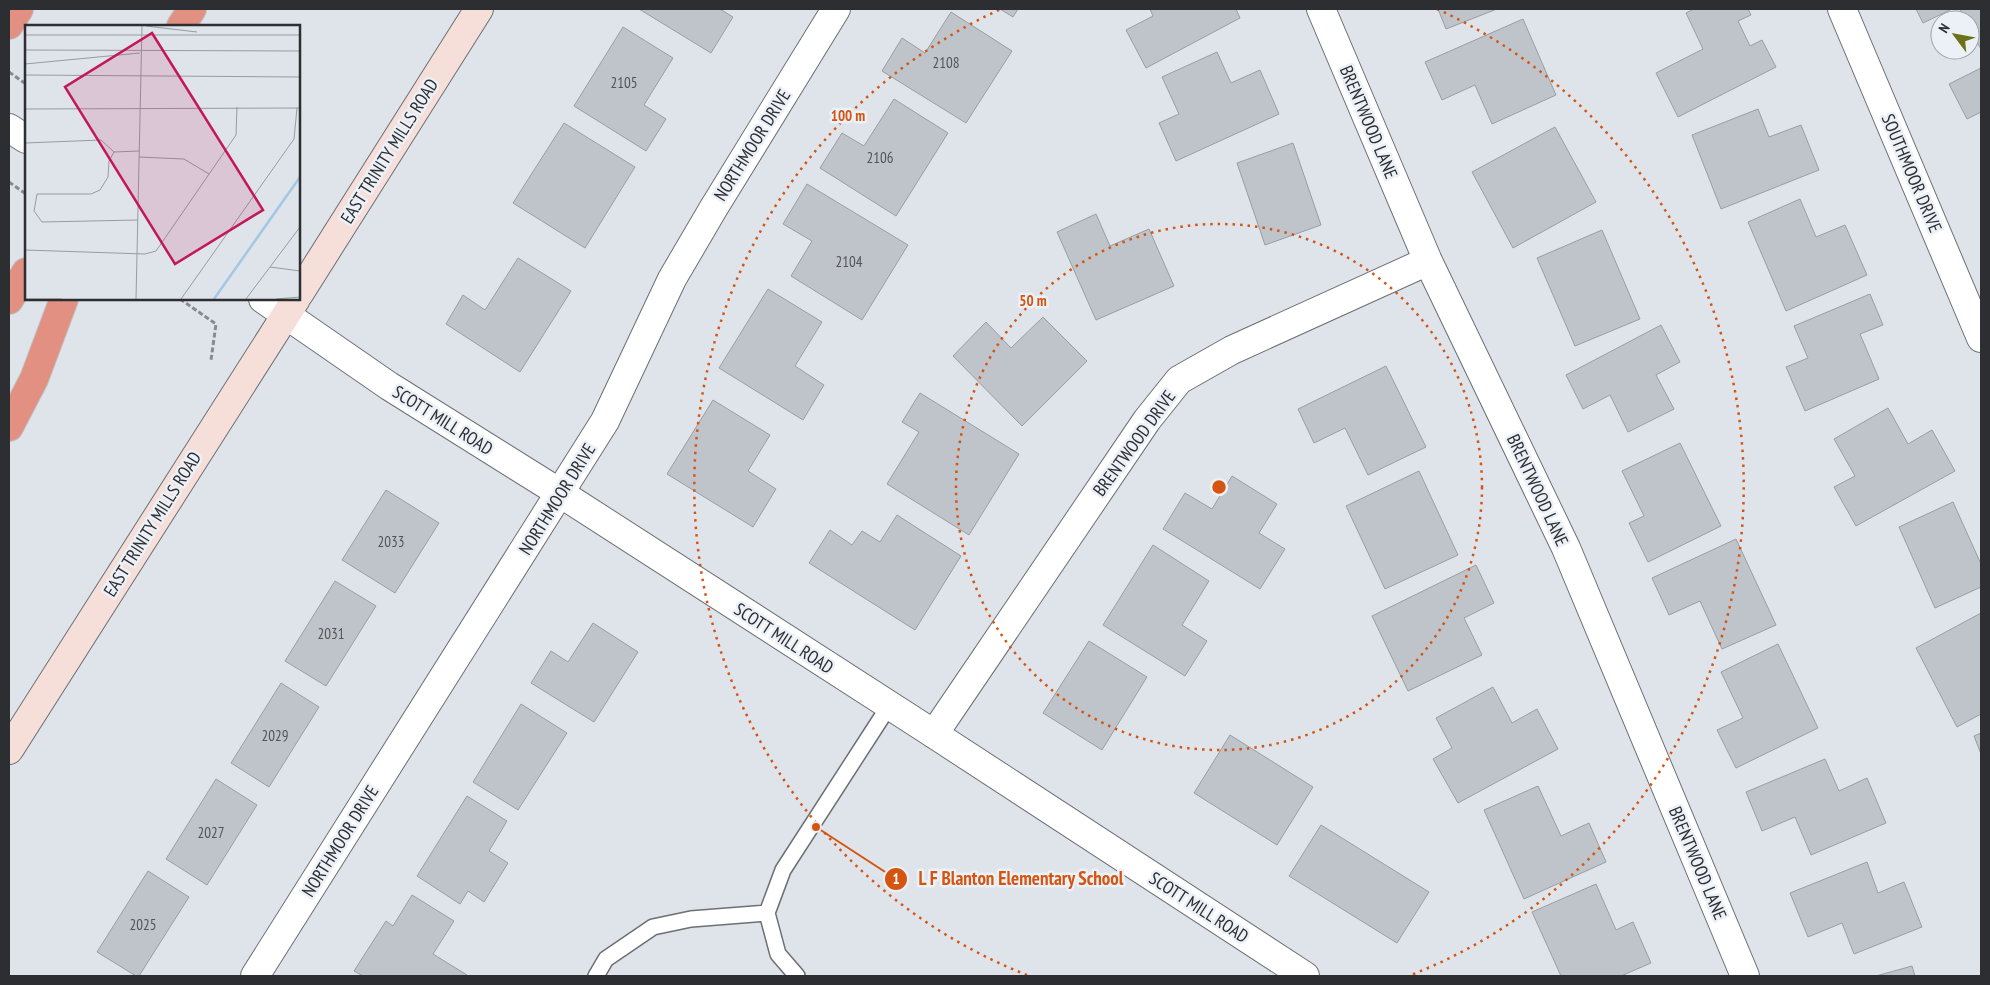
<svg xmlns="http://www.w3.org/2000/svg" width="1990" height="985" font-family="'PT Sans Narrow',sans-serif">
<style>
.building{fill:#bfc4ca;stroke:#999ea3}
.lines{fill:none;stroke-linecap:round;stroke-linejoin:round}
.service-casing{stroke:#6c7075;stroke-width:18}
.minor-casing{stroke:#6c7075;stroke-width:30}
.tertiary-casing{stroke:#6c7075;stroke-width:30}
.secondary-casing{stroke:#6c7075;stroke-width:30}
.motorway-casing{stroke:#c0c0c1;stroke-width:30}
.path{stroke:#878a8e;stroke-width:3;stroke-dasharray:5 2.5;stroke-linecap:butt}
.service{stroke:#fff;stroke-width:15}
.minor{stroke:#fff;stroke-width:28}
.tertiary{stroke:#fff;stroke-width:28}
.secondary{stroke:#f6ded9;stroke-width:28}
.motorway{stroke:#e19081;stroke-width:28}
.ring{fill:none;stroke:#d55510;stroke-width:2.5;stroke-dasharray:2.5 5}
.labels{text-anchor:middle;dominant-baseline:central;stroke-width:5;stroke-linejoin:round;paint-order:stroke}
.number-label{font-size:15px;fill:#525457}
.street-label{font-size:18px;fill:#2d2e31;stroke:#ecf1f8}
.inset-river{fill:none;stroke:#a3c7e5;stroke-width:2.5}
.inset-road{fill:none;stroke:#989ba0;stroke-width:1}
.view{fill:#c2185b;fill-opacity:0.15;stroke:#c2185b;stroke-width:2.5}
.inset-edge{fill:none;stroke:#2d2e31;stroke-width:2.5}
.centre{fill:#d55510;stroke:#ecf1f8;stroke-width:2.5}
.ring-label{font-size:15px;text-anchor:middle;font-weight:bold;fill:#d55510;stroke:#ecf1f8;stroke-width:5;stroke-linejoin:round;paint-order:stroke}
.leader{fill:none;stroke:#d55510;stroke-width:2}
.callout-dot{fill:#d55510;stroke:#ecf1f8;stroke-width:2}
.mark-label{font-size:15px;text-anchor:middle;font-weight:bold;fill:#fff}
.callout-label{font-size:19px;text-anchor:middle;font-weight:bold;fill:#d55510;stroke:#ecf1f8;stroke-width:5;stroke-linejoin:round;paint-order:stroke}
</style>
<rect width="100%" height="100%" fill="#dfe4ea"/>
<path class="building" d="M639,9H720L733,17L711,53Z
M1000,9H1018L1013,17Z
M1150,9H1236L1240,18L1146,68L1126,30L1153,16Z
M1438,9H1497L1446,29Z
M1694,9H1748L1751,15L1738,21L1750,46L1762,40L1776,67L1678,117L1656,73L1703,49L1686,13Z
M1916,9H1952L1923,23Z
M1960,9H1981V49L1970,30V20H1965Z
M951,12L1012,51L966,123L882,71L902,38L925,53Z
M1523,19L1556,95L1492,124L1475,85L1442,100L1425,62Z
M623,27L673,58L644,105L666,119L646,151L574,106Z
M1217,52L1231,83L1260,70L1279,114L1176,161L1159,123L1179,114L1162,77Z
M1981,68V112L1967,119L1949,84Z
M894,99L948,133L896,216L820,168L842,133L864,146Z
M1758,109L1769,137L1801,125L1819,170L1721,209L1692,135Z
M564,123L635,167L585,248L513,203Z
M1555,127L1596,202L1513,248L1472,172Z
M1293,143L1321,225L1265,245L1237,163Z
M807,184L908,245L862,320L791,276L812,241L783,224Z
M1800,199L1816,237L1845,225L1867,275L1786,311L1748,222Z
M1096,214L1110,246L1149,229L1174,286L1096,320L1057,232Z
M1602,230L1640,319L1575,346L1537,258Z
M518,258L571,291L520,372L446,324L463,295L485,310Z
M768,289L822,322L795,366L824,385L803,420L719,368Z
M1870,294L1883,325L1860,334L1879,379L1805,411L1786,367L1808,358L1794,326Z
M1043,317L1087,361L1022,426L953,356L986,322L1011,348Z
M1661,325L1680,362L1656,375L1674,409L1628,432L1610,395L1583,409L1566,375Z
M1386,366L1426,447L1368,475L1345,428L1314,443L1298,409Z
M920,393L1019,454L969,535L887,484L919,432L902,422Z
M713,400L770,435L748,471L776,489L753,527L667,474Z
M1888,408L1908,444L1932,430L1955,471L1856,526L1834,487L1855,476L1834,439Z
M1680,443L1721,526L1648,562L1629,523L1644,516L1622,471Z
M1419,471L1458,555L1385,589L1346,506Z
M1232,476L1277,504L1259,533L1285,549L1260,589L1163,529L1185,493L1212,509Z
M386,490L439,523L395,593L342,560Z
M1953,502L1981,564V587L1935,608L1899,527Z
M897,515L961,556L915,630L809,563L830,530L852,545L862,531L880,542Z
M1736,539L1776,625L1722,649L1700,601L1669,615L1652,578Z
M1153,545L1209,581L1182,625L1207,641L1185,676L1103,625Z
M1476,565L1494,603L1464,618L1482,655L1408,691L1372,616Z
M335,581L376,606L326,686L285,661Z
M1981,613V714L1957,727L1916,648Z
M593,623L638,652L594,722L531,683L551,651L568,662Z
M1089,641L1147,677L1102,750L1043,713Z
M1778,644L1818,728L1736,768L1717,730L1743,718L1721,672Z
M281,683L319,707L269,787L231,763Z
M1493,687L1512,723L1537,709L1558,749L1458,803L1433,759L1452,748L1436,718Z
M521,704L567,733L518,810L473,782Z
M1981,733V754L1974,736Z
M1230,735L1313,787L1277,845L1194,793Z
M1825,759L1839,791L1867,778L1886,823L1811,855L1795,817L1762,831L1746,792Z
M216,779L257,805L207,885L166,859Z
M1538,786L1561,836L1589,823L1606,862L1524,899L1484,810Z
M467,796L507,821L489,851L508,863L484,902L468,891L460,904L417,876Z
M1321,825L1429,892L1397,943L1289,876Z
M1867,862L1878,893L1904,882L1922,927L1854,954L1842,923L1808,937L1790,893Z
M148,871L189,897L139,976H136L97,952Z
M1596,884L1616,930L1633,922L1651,963L1621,976H1561L1532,912Z
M412,895L454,921L433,954L467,975L466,976H363L354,971L386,921L393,926Z
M1912,966L1915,976H1876Z"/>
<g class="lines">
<defs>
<path id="service" d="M596,976L606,959L653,927L691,919L767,913
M797,976L778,954L767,913L783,870L889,706"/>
<path id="minor" d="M1321,9L1428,261L1566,548L1745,976
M1842,9L1981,338
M934,734L1147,420L1179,380L1232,350L1428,261
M255,976L605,421L672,279L713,209L836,9"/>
<path id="tertiary" d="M9,128L26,139
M263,299L389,386L560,493L934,734L1305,976"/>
<path id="secondary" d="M299,294L479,9
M9,750L296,299"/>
<path id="motorway" d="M9,25L19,9
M181,26L192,9
M9,300L26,272
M9,427L34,379L64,299"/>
</defs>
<use href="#service" class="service-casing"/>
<use href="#minor" class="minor-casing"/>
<use href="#tertiary" class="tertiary-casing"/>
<use href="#secondary" class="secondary-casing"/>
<use href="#motorway" class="motorway-casing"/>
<path class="path" d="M9,72L26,84
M9,182L26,194
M180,299L216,324L211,360"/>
<use href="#service" class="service"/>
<use href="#minor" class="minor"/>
<use href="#tertiary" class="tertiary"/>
<use href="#secondary" class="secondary"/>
<use href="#motorway" class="motorway"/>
</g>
<g class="ring">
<circle cx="1219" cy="487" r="263"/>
<path d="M1027 975A525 525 0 0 1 1001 9M1437 9A525 525 0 0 1 1411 975"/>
</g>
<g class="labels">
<g class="number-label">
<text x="946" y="62">2108</text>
<text x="624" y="82">2105</text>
<text x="880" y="157">2106</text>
<text x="849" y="261">2104</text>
<text x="391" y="541">2033</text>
<text x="331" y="633">2031</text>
<text x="275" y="735">2029</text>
<text x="211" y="832">2027</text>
<text x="143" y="924">2025</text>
</g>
<g class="street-label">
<text transform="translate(1369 122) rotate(67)">BRENTWOOD LANE</text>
<text transform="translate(752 145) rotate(-58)">NORTHMOOR DRIVE</text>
<text transform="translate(389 151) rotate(-58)">EAST TRINITY MILLS ROAD</text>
<text transform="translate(1912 173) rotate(67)">SOUTHMOOR DRIVE</text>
<text transform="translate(443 420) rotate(32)">SCOTT MILL ROAD</text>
<text transform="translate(1134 443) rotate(-54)">BRENTWOOD DRIVE</text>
<text transform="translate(1538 490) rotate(65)">BRENTWOOD LANE</text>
<text transform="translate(557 499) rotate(-58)">NORTHMOOR DRIVE</text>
<text transform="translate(152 524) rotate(-58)">EAST TRINITY MILLS ROAD</text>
<text transform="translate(784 638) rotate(33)">SCOTT MILL ROAD</text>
<text transform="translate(340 841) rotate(-58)">NORTHMOOR DRIVE</text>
<text transform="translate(1698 863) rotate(67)">BRENTWOOD LANE</text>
<text transform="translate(1199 907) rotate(33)">SCOTT MILL ROAD</text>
</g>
</g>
<g transform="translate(25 25)">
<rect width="275" height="275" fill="#dfe4ea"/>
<path class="inset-river" d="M189,274L275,152"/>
<path class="inset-road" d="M121,1L172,7M0,10H275M0,25L275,26M0,39L115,28M0,50L275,52M0,84L275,83M0,118L76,115L89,127M114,132L159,134L184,149M113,195L17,197L9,186L12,169H66L75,165L83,152L84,136L89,127L114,126M0,225L120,229L131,226L211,110L212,82M245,242L275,246M0,274H37M111,274L117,1M156,274L269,114L272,83M221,274L275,202M251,274L275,272"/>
<path class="view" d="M127,8L238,185L150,239L40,62Z"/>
<rect width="275" height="275" class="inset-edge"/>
</g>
<circle cx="1219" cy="487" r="8" class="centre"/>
<g class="ring-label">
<text x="848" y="121">100 m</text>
<text x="1033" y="306">50 m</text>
</g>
<path class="leader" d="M816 827L896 879"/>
<g class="callout-dot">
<circle cx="816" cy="827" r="5"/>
<circle cx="896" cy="879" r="12"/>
</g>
<g class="mark-label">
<text x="896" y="884">1</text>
</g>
<g class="callout-label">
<text x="1021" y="885">L F Blanton Elementary School</text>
</g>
<rect width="1990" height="985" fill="none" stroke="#2d2e31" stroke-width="20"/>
<g transform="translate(1955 35) rotate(302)"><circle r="24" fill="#ecf1f8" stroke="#a0a3a8"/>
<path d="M0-4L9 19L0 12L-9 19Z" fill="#6d7117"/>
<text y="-8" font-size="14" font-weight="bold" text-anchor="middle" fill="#2d2e31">N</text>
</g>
</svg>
